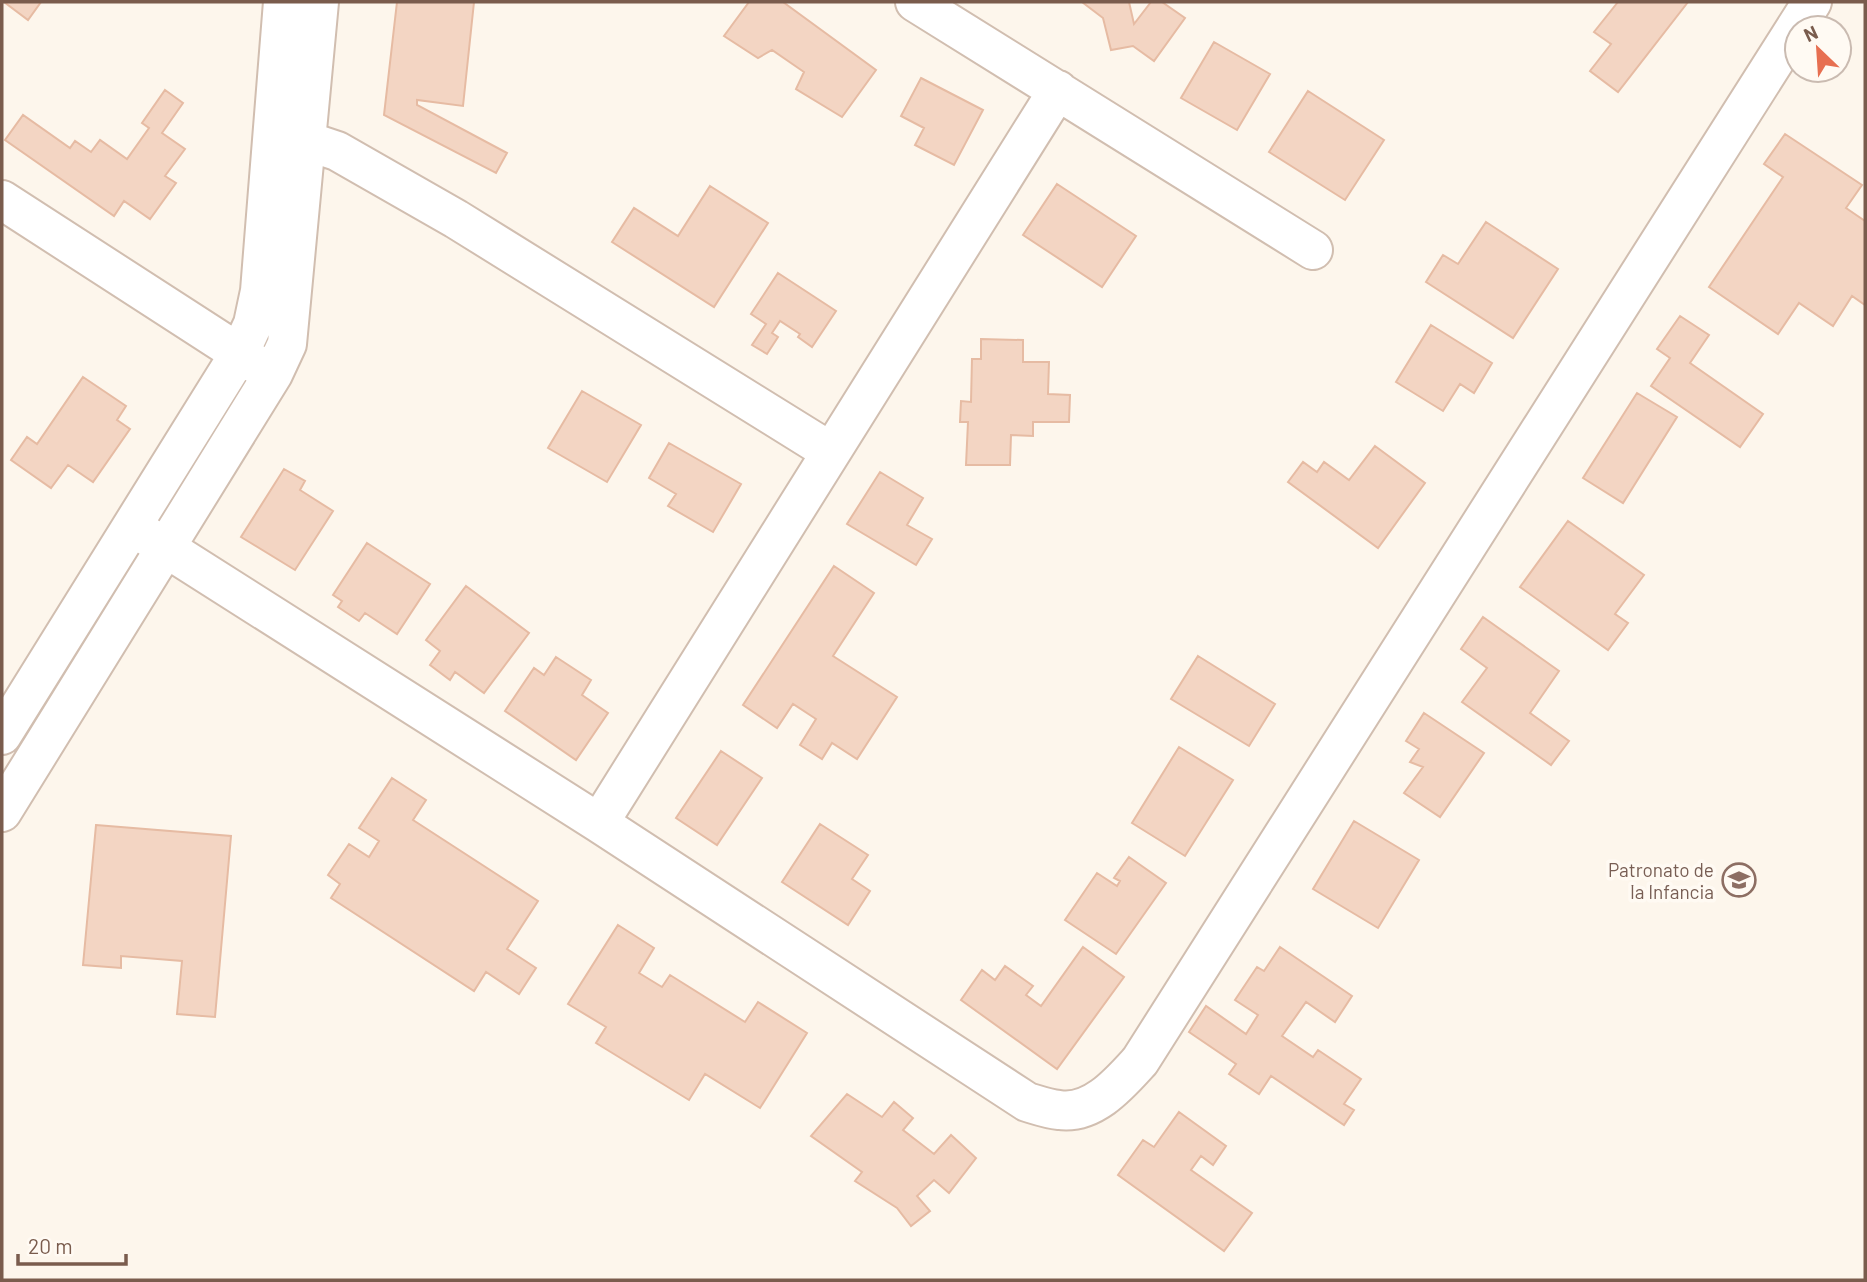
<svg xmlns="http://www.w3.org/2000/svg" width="1867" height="1282" font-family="Barlow,sans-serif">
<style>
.building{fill:#f3d5c3;stroke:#e6bba3;stroke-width:2}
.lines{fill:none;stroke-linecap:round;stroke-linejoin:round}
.street-casing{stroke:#d1beb0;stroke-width:42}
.street{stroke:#fff;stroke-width:38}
.labels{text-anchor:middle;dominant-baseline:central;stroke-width:7;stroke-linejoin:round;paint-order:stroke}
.education-label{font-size:19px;fill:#785e54;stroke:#fffaf3;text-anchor:end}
</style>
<rect width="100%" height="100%" fill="#fdf6ec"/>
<path class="building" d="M4,2H41L28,20Z
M397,2H474L463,106L417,100V105L507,153L496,173L384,115Z
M749,2H783L876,70L842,117L796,89L804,72L772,50L758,58L724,36Z
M1082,2H1129L1134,24L1151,2H1162L1185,18L1154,61L1133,46L1111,50L1103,18Z
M1618,2H1688L1618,92L1590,71L1611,44L1594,32Z
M1214,42L1270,74L1237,130L1181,98Z
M921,78L983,110L954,165L915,145L924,128L901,116Z
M165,90L183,103L162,133L185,149L165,176L176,183L150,219L124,201L114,216L5,140L23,115L70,148L75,141L91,152L100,140L127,159L149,128L142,123Z
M1308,91L1384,140L1345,200L1269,152Z
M1785,134L1862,185L1846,208L1865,221V305L1852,296L1833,326L1799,303L1778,334L1709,287L1783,177L1764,164Z
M1057,184L1136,236L1102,287L1023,235Z
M710,186L768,223L714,307L612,242L634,208L678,236Z
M1486,222L1558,269L1513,338L1426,282L1443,255L1458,264Z
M778,273L836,311L812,347L798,337L800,334L780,321L772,333L778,337L767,354L752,345L766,324L751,314Z
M1680,316L1709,335L1690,363L1763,414L1740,447L1651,386L1670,358L1657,349Z
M1431,325L1492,363L1474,393L1460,384L1443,411L1396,382Z
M981,339L1023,340V362H1049L1048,394L1070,395L1069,422H1033V436L1011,435L1010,465H966L968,422H960L961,401L971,402L972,359H981Z
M83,377L126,406L117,420L130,429L93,482L68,465L51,488L11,460L27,437L37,444Z
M582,391L641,425L607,482L548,448Z
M1637,393L1677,417L1623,503L1583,478Z
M669,443L741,484L713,532L668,506L676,494L649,478Z
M1375,446L1425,483L1378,548L1288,482L1303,462L1317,472L1324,462L1349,480Z
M284,469L305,481L300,490L333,511L295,570L241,537Z
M880,472L923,498L907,525L932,539L916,565L847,524Z
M1568,521L1644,575L1615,614L1628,623L1608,650L1520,587Z
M367,543L430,584L397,634L365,613L359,621L338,607L342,601L333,595Z
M834,566L874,593L833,656L897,697L857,759L832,743L822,759L800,745L816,719L793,704L777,728L743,705Z
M466,586L529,633L484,693L455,672L450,680L430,665L440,651L426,640Z
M1483,617L1559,671L1530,713L1569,741L1551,765L1462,702L1487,668L1461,649Z
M1198,656L1275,704L1249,746L1171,699Z
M556,657L591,680L582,695L608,713L576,760L505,711L534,668L544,675Z
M1424,713L1484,753L1440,817L1404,793L1423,767L1410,762L1419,749L1406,741Z
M1179,747L1233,780L1185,856L1132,823Z
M721,751L762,778L717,845L676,818Z
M392,778L426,800L413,820L538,901L507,949L536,968L519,994L486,972L474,991L331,898L340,884L328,875L349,844L369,857L379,841L359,828Z
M1354,821L1419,860L1378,928L1313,889Z
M820,824L868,855L852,879L870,891L848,925L782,882Z
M96,825L231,836L215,1017L177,1014L182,961L121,956V968L83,965Z
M1129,857L1166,883L1116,954L1065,920L1097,873L1117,886L1120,881L1114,878Z
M618,925L654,948L639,973L662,987L670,975L745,1022L758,1002L807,1033L760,1108L705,1074L689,1100L596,1043L606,1027L568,1004Z
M1083,947L1124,977L1057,1069L961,1000L982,970L995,980L1005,966L1033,986L1026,995L1041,1006Z
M1280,947L1352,996L1335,1022L1306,1002L1282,1036L1313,1057L1318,1050L1361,1079L1344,1104L1354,1110L1344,1125L1271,1076L1259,1094L1229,1074L1236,1064L1189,1032L1206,1006L1246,1034L1258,1015L1235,1000L1257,967L1264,971Z
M847,1094L882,1117L894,1102L913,1118L903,1130L934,1154L951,1135L976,1158L949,1193L934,1180L917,1196L930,1211L911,1226L897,1208L855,1181L862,1172L811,1136Z
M1179,1112L1226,1146L1213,1165L1201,1156L1191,1170L1252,1213L1224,1251L1118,1175L1143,1140L1154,1147Z"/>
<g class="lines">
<defs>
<path id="street" d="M915,2L1313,250
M307,141L337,151L456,219L831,452
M2,200L259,366
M133,527L599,823L1027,1102C1037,1105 1048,1109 1059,1110C1093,1115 1120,1083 1140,1061L1812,2
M2,735L239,354L253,324L260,291L283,2
M2,812L273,374L287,344L319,2
M599,823L1058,90"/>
</defs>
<use href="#street" class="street-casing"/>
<use href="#street" class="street"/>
</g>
<defs>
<symbol id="school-ring" viewBox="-11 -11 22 22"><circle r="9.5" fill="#fffaf3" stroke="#8d6e63" stroke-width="1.5"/><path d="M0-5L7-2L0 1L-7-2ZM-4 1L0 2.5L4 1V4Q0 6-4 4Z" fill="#8d6e63"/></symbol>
</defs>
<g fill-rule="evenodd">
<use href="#school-ring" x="1720" y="861" width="38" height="38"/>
</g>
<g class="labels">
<g class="education-label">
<text x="1714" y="869">Patronato de<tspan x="1714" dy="22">la Infancia</tspan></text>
</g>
</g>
<rect width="1867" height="1282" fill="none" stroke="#7a5c4d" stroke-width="7"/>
<g transform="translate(1818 49) rotate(335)"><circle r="33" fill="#fffaf3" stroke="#cabbb1" stroke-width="2"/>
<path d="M0-5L12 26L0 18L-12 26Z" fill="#e76f51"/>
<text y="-10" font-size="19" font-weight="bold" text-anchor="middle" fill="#7a5c4d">N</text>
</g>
<path d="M18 1254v10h108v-10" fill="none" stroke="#7a5c4d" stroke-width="3.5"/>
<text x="28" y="1254" font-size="21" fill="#7a5c4d" stroke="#fffaf3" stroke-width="5" paint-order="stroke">20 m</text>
</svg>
